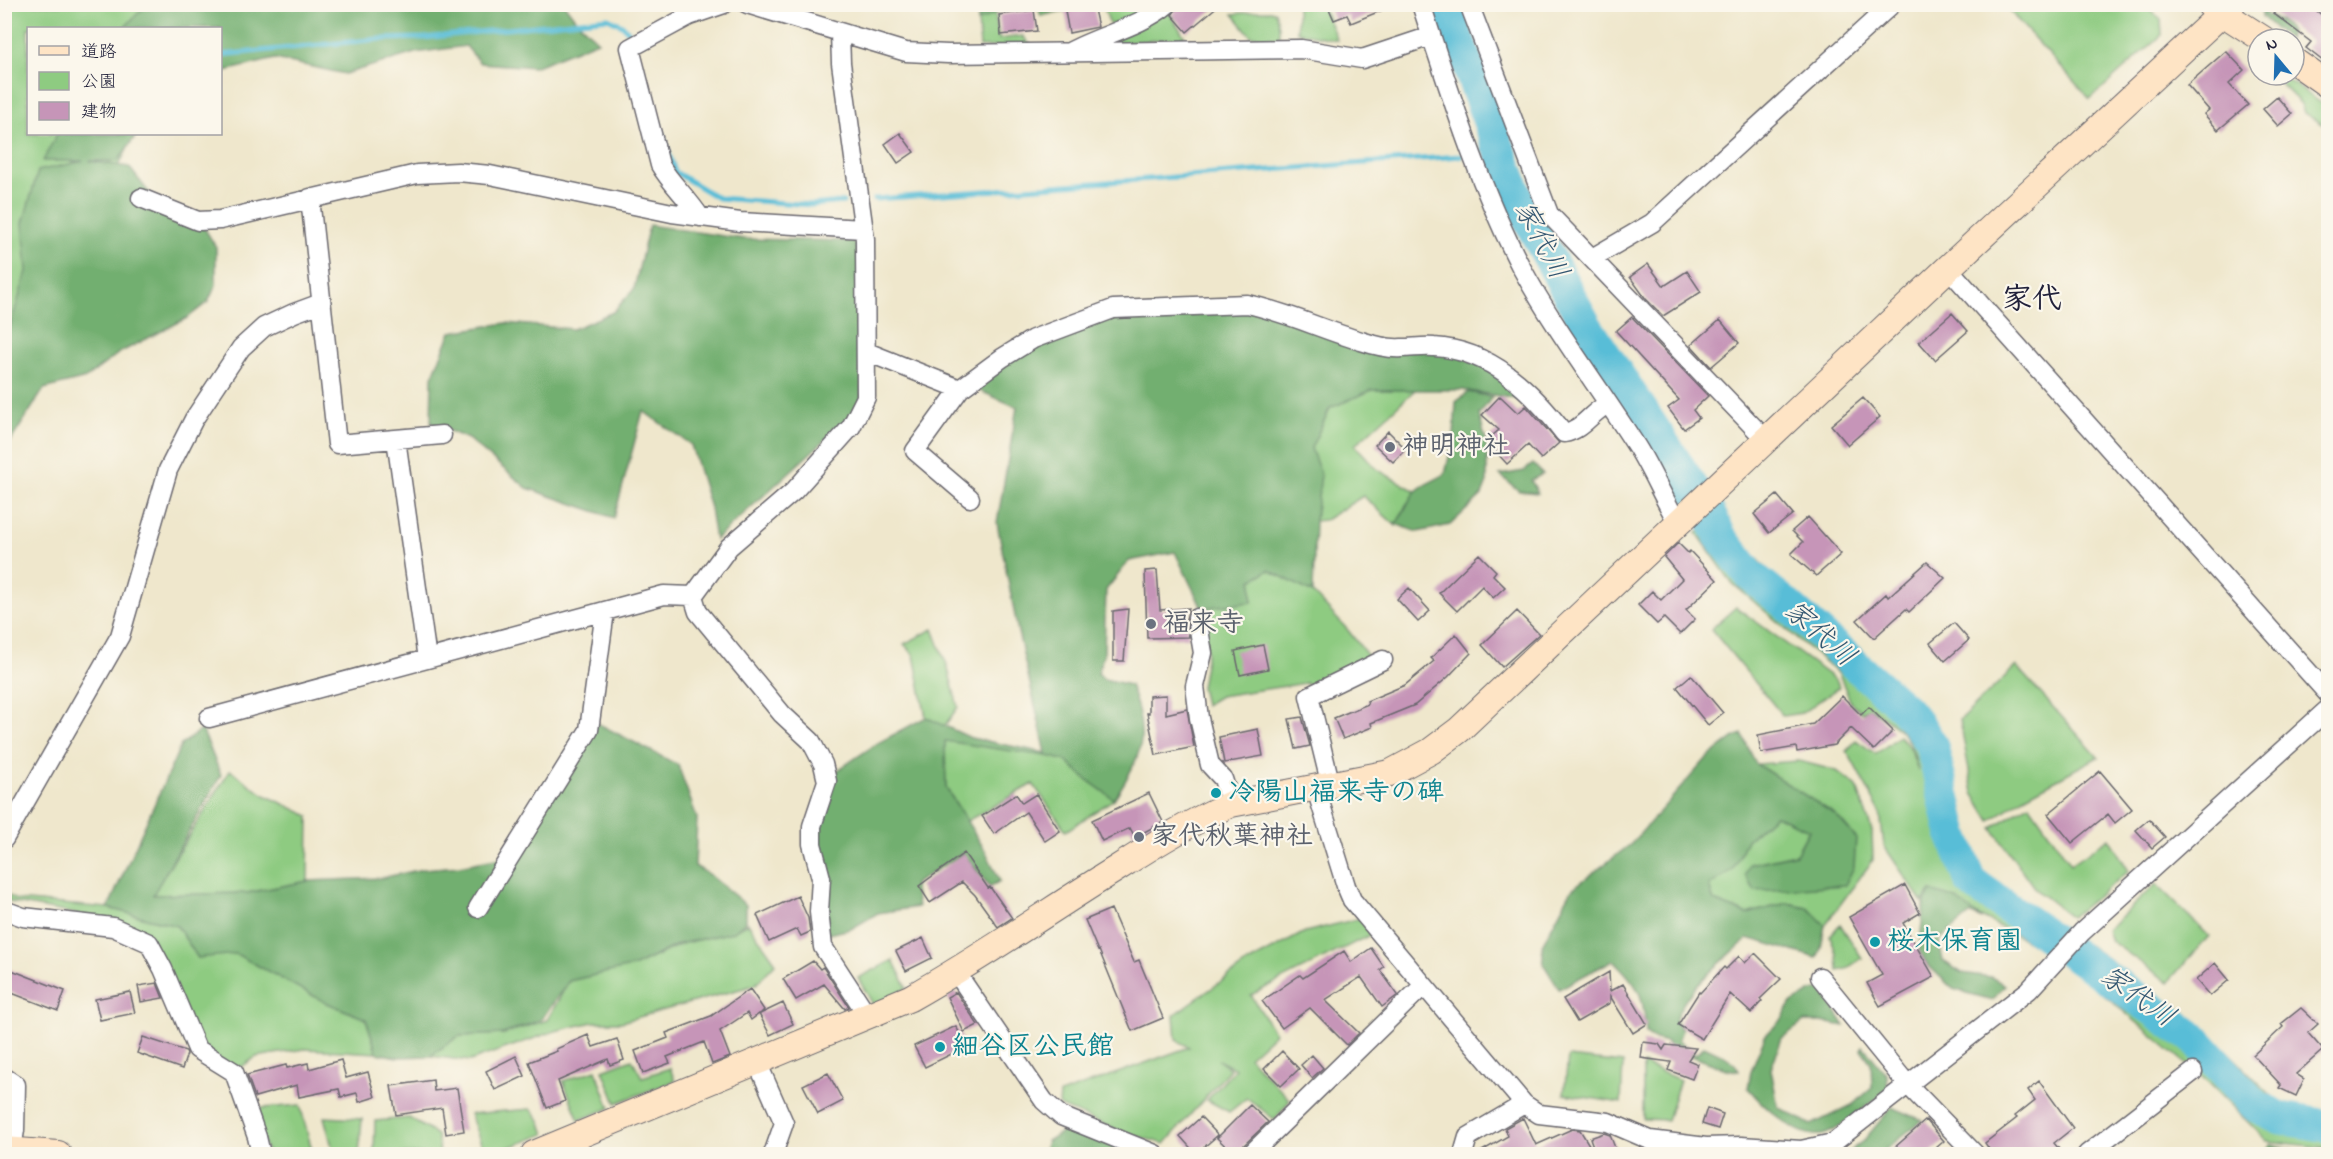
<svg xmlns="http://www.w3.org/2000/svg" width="2333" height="1159" font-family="'Indie Flower','Klee One',sans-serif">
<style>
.green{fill:#8ecb81;stroke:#58765e;stroke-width:1.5}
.forest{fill:#72af6f;stroke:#4a6855;stroke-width:1.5}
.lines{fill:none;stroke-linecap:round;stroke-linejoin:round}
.stream{stroke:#59bdd7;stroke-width:5}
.river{stroke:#59bdd7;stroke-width:33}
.building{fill:#c695b8}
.street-casing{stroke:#6a676e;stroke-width:21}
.secondary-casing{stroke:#6a676e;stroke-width:28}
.street{stroke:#fff;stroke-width:18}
.secondary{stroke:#fee4c5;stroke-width:26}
.worship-dot{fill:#6b7280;stroke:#fbf7ec;stroke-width:2}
.culture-dot{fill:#0f9aa8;stroke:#fbf7ec;stroke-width:2}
.labels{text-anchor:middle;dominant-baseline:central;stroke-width:4.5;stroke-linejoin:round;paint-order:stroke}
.worship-label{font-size:27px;font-weight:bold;fill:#5b616d;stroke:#fbf7ec;text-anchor:start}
.culture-label{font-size:27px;font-weight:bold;fill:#0d838f;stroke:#fbf7ec;text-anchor:start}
.water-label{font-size:28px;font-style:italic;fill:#355872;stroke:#fbf7ec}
.quarter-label{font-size:30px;font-weight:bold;fill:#22223b;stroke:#fbf7ec}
</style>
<rect width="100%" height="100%" fill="#fbf7ec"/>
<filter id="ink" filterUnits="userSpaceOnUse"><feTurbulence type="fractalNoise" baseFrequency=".0167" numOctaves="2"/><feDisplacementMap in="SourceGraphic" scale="12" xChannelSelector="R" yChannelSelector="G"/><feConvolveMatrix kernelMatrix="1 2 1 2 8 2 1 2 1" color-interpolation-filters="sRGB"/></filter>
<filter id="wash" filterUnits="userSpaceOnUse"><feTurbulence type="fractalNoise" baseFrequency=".008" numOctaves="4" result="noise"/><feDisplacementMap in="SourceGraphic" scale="24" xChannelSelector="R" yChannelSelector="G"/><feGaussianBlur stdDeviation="1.35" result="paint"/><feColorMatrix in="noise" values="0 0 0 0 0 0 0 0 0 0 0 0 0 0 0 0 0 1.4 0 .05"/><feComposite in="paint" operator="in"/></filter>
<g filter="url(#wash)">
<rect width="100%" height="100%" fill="#efe7cc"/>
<path class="green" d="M5,5H401L220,28H28V134H135L65,271L5,375Z
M1103,5H1162L1110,25Z
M1297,5H1322L1337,40L1297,32Z
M2004,5H2145L2161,20L2162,35L2090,99Z
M1168,11L1185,37L1091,46Z
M1258,11H1275L1279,26V38L1251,36L1233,14Z
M995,13L999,39L1023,36L1031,46L980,47L978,21Z
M2272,75H2281L2328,108V128L2304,113L2301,104Z
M1416,389L1355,445L1378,470L1417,492L1406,505L1396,526L1363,496L1325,520L1314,521L1311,448L1330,408L1372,390Z
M1706,527L1735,559L1751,552L1819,624L1928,716L1953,784L1972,874L2002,902L2068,936L2054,955L1931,891L1922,902L1884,846L1880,812L1847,751L1856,740L1876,754L1899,736L1910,748L1918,771C1912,735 1899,726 1869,708L1862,712L1851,703L1839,674L1732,583L1697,533Z
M1269,570L1313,593L1347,629L1371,660L1314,687L1306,683L1220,696L1205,705L1201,687L1207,652L1202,608L1252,602V580Z
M1736,607L1837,681L1839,687L1802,713L1783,716L1711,629Z
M933,629L947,665L958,707L943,728H928L914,655L904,644Z
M2016,666L2098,757L2024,797L1990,821L1973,793L1960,720Z
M971,738L1043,753L1066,761L1086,779L1114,799L1066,831L1033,784L967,821L946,788L944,741Z
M1799,761L1837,771L1857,787L1872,831L1873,860L1825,925L1807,907L1787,903L1747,914L1714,901L1709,886L1733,869L1747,840L1775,815L1809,830L1796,854L1750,864L1799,889L1836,815L1756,764Z
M230,770L263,794L309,816L308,881L247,893L152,895Z
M2029,804L2071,864L2109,838L2129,871L2071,917L2035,889L1992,828Z
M2156,884L2209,936L2168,982L2111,941L2107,930Z
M4,892L16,900L108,908L177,926L198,958L233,952L325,1002L366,1019L377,1053L305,1049L256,1057L234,1072L197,1049L149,943L109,920L10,902L5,897Z
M1361,918L1374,933L1251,995L1275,1033L1249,1057L1290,1100L1275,1120L1247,1098L1229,1112L1207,1100L1235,1069L1218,1060L1230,1069L1165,1144L1125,1133L1059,1106L1060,1094L1189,1047L1176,1040L1174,1015L1246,964L1305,932Z
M748,923L776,963L755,985L621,1022H593L555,1031L470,1061L430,1056L459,1036L503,1034L547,1020L569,981L639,964L684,943L728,933Z
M1840,924L1862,958L1846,969L1838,971L1837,954L1830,936Z
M2089,945L2170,1003L2214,1038L2279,1103L2328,1111V1148L2267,1141L2209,1083L2065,962L2078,948Z
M893,960L907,988L874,1006L858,978Z
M1568,1057L1623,1063L1621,1103L1564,1094Z
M632,1059L642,1077L670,1068L675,1081L616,1103L603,1070Z
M1643,1064L1680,1080L1667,1120L1643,1119Z
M596,1070L610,1108L579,1120L563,1081Z
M300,1105L313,1154L267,1152L251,1109Z
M531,1109L540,1120L545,1134L491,1154H485L470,1114Z
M324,1117L362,1119L359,1154H334Z
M409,1118L437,1135L440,1154H374L375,1121Z"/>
<path class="forest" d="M564,4L577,21L598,41L534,67L480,63L466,46L415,53L345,74L275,59L221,72L220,28H124L146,5Z
M977,5V4L1092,5L1041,16L1038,7L1001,11L978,21Z
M2261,5H2273L2265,15L2281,21L2290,31L2288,39L2262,17Z
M57,134H137L118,161H89L129,167L161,208L205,229L216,247V285L208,302L187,318L119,353L86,378L44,389L5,450V342L27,271L23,223L38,171L83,161H43Z
M649,225L744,239L854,241L865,282L861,407L715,540L710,508L691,445L643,411L614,518L527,488L468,439L431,423L432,377L451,332L506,323L573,329L613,312L634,289Z
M1261,307L1383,346L1437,347L1515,380L1518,399L1462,390H1372L1330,408L1311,448L1321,475L1315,520L1313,593L1269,570L1252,580V602L1202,608L1175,552L1129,561L1106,590L1104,653L1098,673L1104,679L1130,685C1136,702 1143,721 1141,740C1140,758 1124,784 1114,799L1086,779L1066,761L1052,757L945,741L946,788L985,850L1000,881L990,887L963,853L914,884L918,907L878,913L851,929L824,935L812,826L826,778L878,743L926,717L971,738L1046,753L1018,632L997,523L1017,407L971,387L1052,332L1113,309Z
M1469,392L1492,397L1479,415L1486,441L1487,459V482L1482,495L1450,525L1418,532L1395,524C1405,515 1406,501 1416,491C1423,484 1436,480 1445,474L1454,436L1456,402Z
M1533,464L1543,474L1531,480L1538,493L1519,491L1500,475L1524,471Z
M597,723L678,765L697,818L695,866L710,875L746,905V921L733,932L679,944L635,966L569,981L541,1020L503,1034L459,1036L430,1056L397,1057L377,1053L366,1019L325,1002L236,954L198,958L177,926L108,908L181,745L202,729L221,775L153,895L247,893L308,881L381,878L423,869L459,866L511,856Z
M1742,734L1756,764L1836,815L1856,838L1854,867L1845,885L1755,891L1745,875L1750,864L1796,854L1809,830L1775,815L1747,840L1733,869L1709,886L1714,901L1747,914L1787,903L1807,907L1825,925L1821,948L1817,958L1748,938C1723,962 1686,987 1675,1021L1682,1030L1678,1041L1696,1054L1704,1046C1716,1052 1734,1058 1739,1071L1726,1069L1670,1048L1667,1042L1655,1039L1646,1033C1644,995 1640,987 1613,960L1559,989L1544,965L1542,945L1572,889L1631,844L1707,758L1733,738Z
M1931,891L1956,899L1982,919L1971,914L1939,940L1943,961L1962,973L1991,977L2005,985L1992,1000L1953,989L1931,968L1919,953L1924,902Z
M1821,989L1845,1026L1821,1022H1804L1782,1038L1771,1069L1778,1107L1811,1125L1852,1105L1872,1088L1871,1063L1861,1049L1863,1046L1887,1075L1888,1090C1873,1101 1838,1132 1822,1135C1797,1139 1763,1106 1748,1088L1751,1071L1765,1036L1782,1019L1790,1004L1812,991Z
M1892,1107L1922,1120L1884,1151L1886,1154H1846L1864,1140Z
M1067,1129L1117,1147L1123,1154H1043L1047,1141Z
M2270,1144L2300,1151L2328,1149V1154H2265Z"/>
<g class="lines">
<path class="stream" d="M220,55L380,39L424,38L608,18L622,25L629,32
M657,119L675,172L718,198L811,205L843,202
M1483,150L1495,145
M875,199L1461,156"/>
<path class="river" d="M1445,4L1519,202L1586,326L1708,511L1720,536L1750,575L1785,603L1905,709L1922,730L1932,746L1953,835L1971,882L2195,1039L2256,1106L2281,1118L2328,1126"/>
</g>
<g id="blocks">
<path class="building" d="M1220,4L1187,32L1172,15L1180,4Z
M1327,4H1395V5L1351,23L1347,15L1334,20Z
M2280,4H2308L2328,20V65L2306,48L2311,42L2273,13Z
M1093,5L1098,27L1069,33L1065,11Z
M1034,10L1037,31L1001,35L999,15Z
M2226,51L2244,70L2229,84L2248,105L2218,130L2204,114L2209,110L2187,85Z
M2277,97L2292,114L2278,126L2263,109Z
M900,133L914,152L898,163L885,144Z
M1648,264L1664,286L1687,271L1701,292L1663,316L1646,299L1630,277Z
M1952,313L1968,331L1935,360L1919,342Z
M1632,317L1708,396L1693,410L1699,418L1684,429L1668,408L1679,400L1616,331Z
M1720,320L1739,343L1711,367L1691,345Z
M1500,396L1518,413L1526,406L1559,443L1541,459L1528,445L1507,464L1486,441L1499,430L1482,415Z
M1863,398L1880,417L1848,445L1831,425Z
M1388,431L1406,449L1393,462L1375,445Z
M1777,495L1793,514L1769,533L1754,514Z
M1808,517L1841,554L1816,576L1791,554L1803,542L1792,531Z
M1678,543L1688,553L1690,551L1717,580L1686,610L1695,619L1680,634L1664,618L1657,624L1638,605L1652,591L1661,600L1682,579L1664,557Z
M1479,554L1496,571L1493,575L1505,587L1493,598L1482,586L1457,611L1439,593Z
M1927,562L1945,578L1909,612L1906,609L1874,638L1857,620L1886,594L1888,597Z
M1157,570L1160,610L1189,608L1186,619L1189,637L1147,638L1145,571Z
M1409,588L1430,611L1418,622L1397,599Z
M1128,609L1124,661H1113V611Z
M1517,611L1539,634L1502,667L1482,645Z
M1954,623L1969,640L1945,661L1930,643Z
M1456,634L1471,653L1448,677L1415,705L1371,723L1372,727L1343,739L1334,718L1368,704L1367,701L1405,685L1434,661L1431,658Z
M1263,645L1268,669L1240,675L1235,651Z
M1691,675L1723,713L1708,725L1677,687Z
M1166,695V714L1187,709L1194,747L1156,755L1147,713H1149V696Z
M1842,696L1861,715L1869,707L1893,731L1874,750L1851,728L1834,745L1797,752L1796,747L1761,753L1758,735L1813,724Z
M1302,717L1310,746L1296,749L1289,719Z
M1258,729L1263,756L1224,763L1219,737Z
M2100,771L2132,809L2115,823L2108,814L2072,843L2048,814Z
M1149,793L1163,822L1135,837L1130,828L1102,841L1092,820Z
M1016,794L1022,803L1036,794L1060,831L1045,841L1026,812L994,834L982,816Z
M2149,819L2165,837L2152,848L2136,830Z
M964,853L988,888L990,887L1012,918L998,927L975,895L962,882L930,903L919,886Z
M1905,885L1920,913L1903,923L1934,977L1880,1006L1867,983L1882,975L1849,917Z
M798,896L808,918L810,932L801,936L797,929L769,942L757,915Z
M1111,909L1134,962L1139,960L1163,1018L1132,1031L1099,950L1098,951L1085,920Z
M923,938L932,958L906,971L896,951Z
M1371,948L1384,967L1380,970L1398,995L1382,1007L1361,977L1325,1000L1359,1033L1347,1045L1310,1008L1282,1028L1262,1001L1300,975L1303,978L1344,951L1351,962Z
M1755,953L1781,979L1760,999L1762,1001L1751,1013L1730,994L1702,1039L1678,1025L1699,992L1700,993L1724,967L1726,969L1739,956L1745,963Z
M813,961L820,969L823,967L849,1007L845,1009L824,984L796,1000L783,979Z
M2215,963L2229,980L2210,996L2196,980Z
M4,967L65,991L58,1011L4,990Z
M1609,972L1610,991L1623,984L1647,1024L1633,1033L1610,996V1003L1577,1022L1563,999Z
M157,983L163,998L141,1002L138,986Z
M750,989L764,1010L760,1014L783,1003L793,1024L770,1035L759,1014L751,1020L747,1013L720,1031L730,1057L712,1064L704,1042L667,1057L670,1063L643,1073L635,1051L668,1038L666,1033L711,1016Z
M130,992L135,1013L100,1020L95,999Z
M956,992L978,1025L964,1032L947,997Z
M2301,1008L2318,1024L2308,1033L2323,1050L2296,1074L2304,1079L2296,1096L2279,1088L2281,1085L2253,1055L2283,1027L2281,1024Z
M956,1026L966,1047L925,1067L914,1046Z
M588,1035L593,1047L617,1039L624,1060L610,1065L608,1059L558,1081L565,1101L547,1108L529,1062L557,1051L556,1049Z
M143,1037L186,1051L187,1054L182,1069L137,1053Z
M1643,1042L1659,1044L1663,1050L1666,1045L1696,1048L1688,1060L1698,1064L1692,1079L1668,1070L1671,1062L1641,1058Z
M1282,1051L1299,1069L1281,1086L1264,1069Z
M1312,1055L1323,1068L1312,1078L1301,1065Z
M516,1056L525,1076L495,1090L486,1071Z
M341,1060L346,1078L368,1072L375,1097L359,1102L357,1093L341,1097L339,1089L299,1097L297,1085L255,1097L247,1075L286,1065L287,1068L308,1063L309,1069Z
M828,1073L843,1101L818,1114L803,1085Z
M433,1080L434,1091L457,1088L464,1131L446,1134L442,1108L396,1115L391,1086Z
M2039,1081L2073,1128L2054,1143L2064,1155H1993L1985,1143L2017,1118L2015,1116L2035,1100L2028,1090Z
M1250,1105L1268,1122L1243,1146L1240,1155H1235L1217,1138Z
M1707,1108L1723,1114L1718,1129L1702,1124Z
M1201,1117L1218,1135L1196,1154L1180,1136Z
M1523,1118L1536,1145L1572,1129L1580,1130L1591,1148L1577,1155H1475L1508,1136L1505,1128Z
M1926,1120L1944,1141L1928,1155H1886Z
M1604,1133L1610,1135L1618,1155H1596L1590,1138Z"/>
</g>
</g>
<g filter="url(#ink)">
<use href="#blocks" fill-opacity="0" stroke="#6a676e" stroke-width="1.5"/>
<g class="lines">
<defs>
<path id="street" d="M747,4L906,52L948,54L1301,49L1362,59L1431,36
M1421,4C1450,93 1478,184 1521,267C1555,330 1599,387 1637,447C1652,471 1663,498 1678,523
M1469,4L1549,214L1766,440
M840,33L841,63L865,239L866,397L851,427L794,491L729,547L693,596L698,612L782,714L811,741L823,764L827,781L812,826V844L821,878L819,912L823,947L868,1016
M1071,51C1101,35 1142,26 1168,4
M141,198L198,221L220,220L417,174L458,172L490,175L672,213L740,222L863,229
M310,198L337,444L442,435
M700,217C688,198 671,184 660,165L630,48L689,16L724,4
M1592,258L1652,223L1892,4
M1948,268L2328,694
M867,352L960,389
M396,439L427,659
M970,498L915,451L960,389L1002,358L1033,339L1113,309L1247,304C1286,312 1323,330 1361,341C1373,345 1389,349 1402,348C1412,348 1423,346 1434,347C1491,350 1532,391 1564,433C1583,430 1591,412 1608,404
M1197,618L1203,653L1195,686L1199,718L1210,765L1223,779L1231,804
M209,718L664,595L693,596
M1331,786L1309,696L1383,660
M1316,789L1346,886L1352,900L1524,1104L1539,1114L1608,1122L1650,1140L1706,1147L1741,1146L1801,1150L1833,1143L2029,990L2082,932L2328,709
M4,839L120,636L168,470L194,419L241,348L264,327L294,313L321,303
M478,908L589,730L605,611
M4,910L23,917L113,927L149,943L163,969L197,1049L234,1072L257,1137L261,1154
M956,972L1044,1101L1061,1116L1155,1154
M1820,977L1907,1084L1975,1154
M757,1062L784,1123L773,1154
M4,1077L16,1085L15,1130L12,1149
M1251,1154L1423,986
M1463,1154L1468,1137L1524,1104
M2087,1154L2193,1072"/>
<path id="secondary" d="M2210,5L2263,39
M2294,61L2328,85
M4,1150L58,1154
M534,1154L910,998C981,958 1047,912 1116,869C1153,845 1190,822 1231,804L1390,773L1431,751L1459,730L1948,268L2232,4"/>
</defs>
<use href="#street" class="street-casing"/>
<use href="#secondary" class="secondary-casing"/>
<use href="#street" class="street"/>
<use href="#secondary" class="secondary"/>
</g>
</g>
<g class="worship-dot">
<circle cx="1390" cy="447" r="6"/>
<circle cx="1151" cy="624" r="6"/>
<circle cx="1139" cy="837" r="6"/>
</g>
<g class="culture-dot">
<circle cx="1216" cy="793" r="6"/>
<circle cx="1875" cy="942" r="6"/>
<circle cx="940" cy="1047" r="6"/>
</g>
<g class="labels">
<g class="worship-label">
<text x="1402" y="447">神明神社</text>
<text x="1163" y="624">福来寺</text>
<text x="1151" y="837">家代秋葉神社</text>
</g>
<g class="culture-label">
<text x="1228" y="793">冷陽山福来寺の碑</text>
<text x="1887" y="942">桜木保育園</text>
<text x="952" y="1047">細谷区公民館</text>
</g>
<g class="water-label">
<text transform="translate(1540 241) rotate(62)">家代川</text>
<text transform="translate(1819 635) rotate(41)">家代川</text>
<text transform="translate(2137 998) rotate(35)">家代川</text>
</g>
<g class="quarter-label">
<text x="2032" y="301">家代</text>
</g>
</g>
<rect width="2333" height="1159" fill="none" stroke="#fbf7ec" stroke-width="24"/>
<rect x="27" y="27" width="195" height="108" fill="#fbf7ec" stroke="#a4a2a5" stroke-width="1.5"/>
<rect x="39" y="46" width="30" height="9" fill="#fee4c5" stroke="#a4a2a5" stroke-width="1.5"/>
<text x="81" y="57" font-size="18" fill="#22223b">道路</text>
<rect x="39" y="72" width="30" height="18" fill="#8ecb81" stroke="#a4a2a5" stroke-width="1.5"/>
<text x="81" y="87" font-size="18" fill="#22223b">公園</text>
<rect x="39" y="102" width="30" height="18" fill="#c695b8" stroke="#a4a2a5" stroke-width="1.5"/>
<text x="81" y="117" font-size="18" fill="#22223b">建物</text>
<g transform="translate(2276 57) rotate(341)"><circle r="28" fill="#fbf7ec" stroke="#a4a2a5" stroke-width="1.5"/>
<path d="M0-4.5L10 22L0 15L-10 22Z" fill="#1f6fb2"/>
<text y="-9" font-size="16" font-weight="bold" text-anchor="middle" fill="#22223b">N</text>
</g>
</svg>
